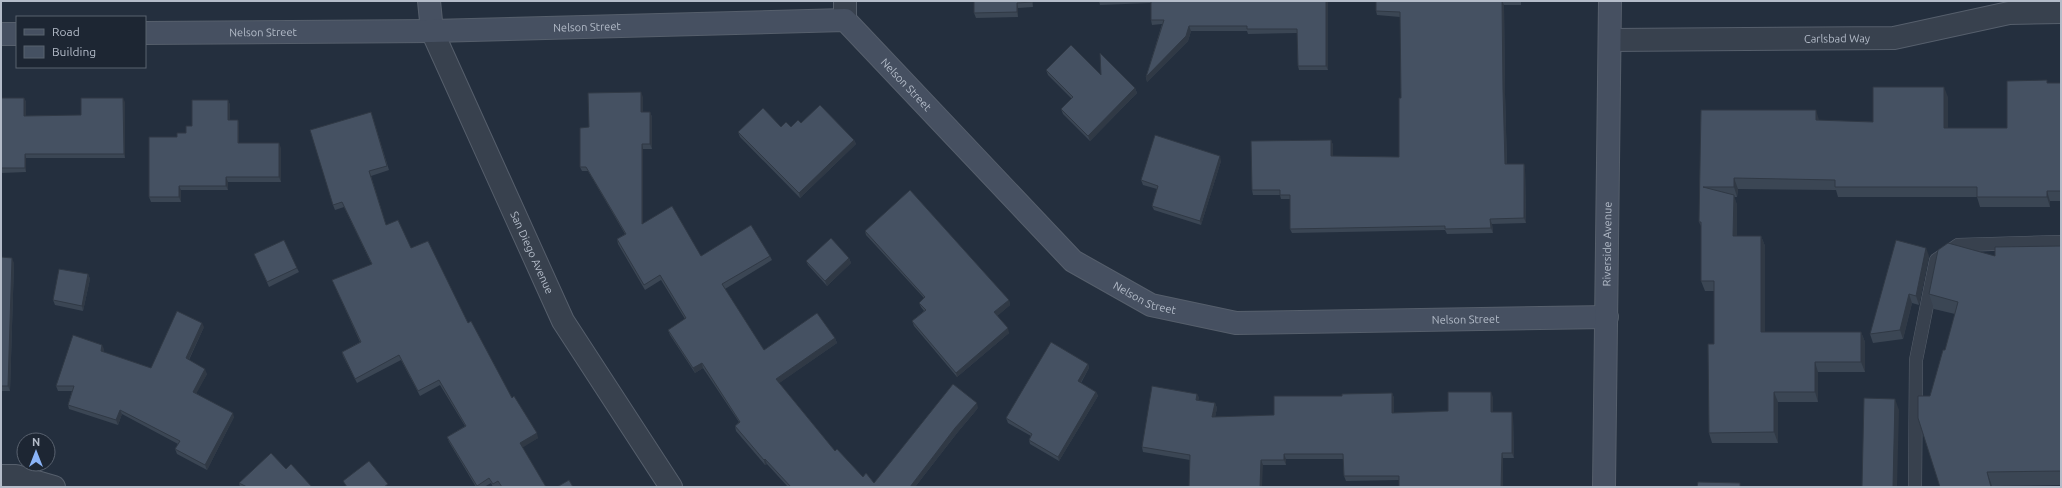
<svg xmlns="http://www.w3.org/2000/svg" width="2062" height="488" font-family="Ubuntu,sans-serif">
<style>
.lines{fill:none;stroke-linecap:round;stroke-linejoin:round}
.lane-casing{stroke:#565f6c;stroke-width:14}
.street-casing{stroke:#565f6c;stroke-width:24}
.secondary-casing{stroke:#565f6c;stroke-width:24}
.lane{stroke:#38414e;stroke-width:13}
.street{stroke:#38414e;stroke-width:22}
.secondary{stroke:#465061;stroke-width:22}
.wall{fill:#3b4654}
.shaded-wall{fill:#303945}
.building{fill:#455162;stroke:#303945}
.labels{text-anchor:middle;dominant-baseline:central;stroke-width:3.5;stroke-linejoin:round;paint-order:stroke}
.street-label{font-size:11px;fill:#b4bcc9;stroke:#1d2633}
</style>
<rect width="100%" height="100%" fill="#242f3e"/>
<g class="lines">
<defs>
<path id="lane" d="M1915,487L1916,360L1936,260L1958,245L2061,242"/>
<g id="street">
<path d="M845,20V1"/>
<path id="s1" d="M432,31L563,321L671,487"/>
<path id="s2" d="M1611,40L1894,38L2009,13L2061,12"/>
<path d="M1,476H16L54,487"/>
</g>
<g id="secondary">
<path d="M429,1L432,31"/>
<path id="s3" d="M145,33L432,31L845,20L1073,261L1151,305L1236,323L1607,317"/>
<path d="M1,34H17"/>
<path id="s4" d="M1604,487L1610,1"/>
</g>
</defs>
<use href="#lane" class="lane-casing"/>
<use href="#street" class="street-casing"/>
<use href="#secondary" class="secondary-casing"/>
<use href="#lane" class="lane"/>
<use href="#street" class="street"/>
<use href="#secondary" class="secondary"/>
</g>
<path class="wall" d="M974,1H1033V7L1018,8V17L976,18L974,13Z
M1099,1H1521V5H1504L1505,94L1507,164H1524L1525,169L1526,223L1492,224L1493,233L1447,234L1445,230L1292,233L1290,229V199H1281L1280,195H1253L1252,190L1331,140L1333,145V156L1399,157L1401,98L1400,17L1377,15L1376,11V2H1328V70H1299L1298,66L1297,33L1248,34L1247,31H1191L1188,41L1147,82L1146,77L1162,24L1152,25L1151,20V3L1100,5Z
M1046,70L1101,75L1135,88L1137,93L1090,141L1063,114L1061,109L1072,99L1048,75Z
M2048,83H2061V201H2050V207H1980L1977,197H1838L1836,190L1738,189L1737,197H1734L1737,205V236H1761L1765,246V332H1861L1865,342V372H1818V402H1778V443H1712L1709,433L1714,344V291H1705L1701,281V226L1699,222L1701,110L1819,120L1873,122L1948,97V128H2007Z
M643,97V112H650L652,117V149H643V223L701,256H770L772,260L725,289L764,350L835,338L837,343L779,383L835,451L863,477L874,483L978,408L957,433L915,487H788L767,464L765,465L736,431L735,426L739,422L703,368L695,373L670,335L668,330L685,319L661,280L645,290L618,244L617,239L625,234L588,171H582L580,167L589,127Z
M1,98H24L26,102V116L81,115L125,102V158H26V172L1,173Z
M228,100L230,105V120H238L239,125V143L281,148V182H228V190H181V202H151L149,197L177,137L186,133L192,126Z
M371,112L389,170L371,176L386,225L411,248L468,323L512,398L538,438L522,447L546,487H501L500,486L497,487H493L491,483L484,487H476L449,442L447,437L465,426L440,385L420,396L401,360L357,383L343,356L342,352L360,342L332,280L372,265L344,207L335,210L333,205Z
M801,123L854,140L856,144L800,198L740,137L738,132L781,127H791Z
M1221,161L1201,225L1154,210L1152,206L1157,189L1143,185L1141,180Z
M865,231L1009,300L1010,305L997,316L1009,333L957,377L914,326L912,321L924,311L921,307L919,303L924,298L866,235Z
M2061,246V485L1992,486L1993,487H1940L1930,396L1945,350L1955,314L1934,309L1929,294L1995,256Z
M254,254L297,268L299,272L269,287Z
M1929,256L1919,305L1912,303L1903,339L1873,343L1870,334Z
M1,257L14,263L10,391H1Z
M849,258L851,263L827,286L808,265L806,261Z
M88,274L90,279L83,311L55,305L53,300Z
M204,327L189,360L207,374L196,393L234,417L207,470L177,454L175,449L178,444L122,414L118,425L69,409L68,405L72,391H58L56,386L104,349L103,352L151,368Z
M1088,364L1089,368L1081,383L1096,392L1098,396L1059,461L1030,444L1029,440L1031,436L1008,423L1006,418Z
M1392,393L1394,398V413L1448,411L1493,397V412L1513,417L1514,458H1503V487H1399V480L1346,481L1344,476L1343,459H1286V465H1263L1190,460L1143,452L1142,447L1197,394L1199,398L1198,400L1215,403L1217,408L1215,417L1274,415L1342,396Z
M286,469L312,487H240L239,483Z"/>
<path class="shaded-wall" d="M1032,1H1033V7L1032,2Z
M1326,1H1327L1328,2V70L1326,66Z
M1502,1L1504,5L1505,94L1507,169L1505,164L1503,89Z
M1017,3L1018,8V17L1017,12Z
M1189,26L1191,31L1188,41L1147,82L1146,77Z
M1944,87L1948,97V138L1944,128Z
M1135,88L1137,93L1090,141L1088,136Z
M641,92L643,97V117L641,112Z
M24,98L26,102V121L24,116Z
M123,98L125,102V158L124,154Z
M228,100L230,105V125L228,120Z
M1816,110L1819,120H1816Z
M650,112L652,117V149L650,144Z
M238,120L239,125V148L238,143Z
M854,140L856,144L800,198L799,193Z
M1331,140L1333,145V161L1331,156Z
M279,143L281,148V182L279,177Z
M642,144L643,149V229L642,224Z
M25,154L26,158V172L25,168Z
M1220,156L1221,161L1201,225L1200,221Z
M1524,164L1525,169L1526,223L1524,218Z
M226,177L228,182V190L226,186Z
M1734,178L1738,189L1737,197L1734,187Z
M179,186L181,190V202L179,197Z
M2047,191L2050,201V207L2047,197Z
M1734,195L1737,205V246L1733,236Z
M1490,219L1492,224L1493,233L1491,228Z
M1761,236L1765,246V343L1761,332Z
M1926,248L1929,256L1919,305L1916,296Z
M12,258L14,263L10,391L8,386Z
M849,258L851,263L827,286L825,281Z
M88,274L90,279L83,311L82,306Z
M1909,294L1912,303L1903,339L1900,330Z
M1009,300L1010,305L996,317L994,312Z
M202,323L204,327L187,363L186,358Z
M1008,328L1009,333L957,377L956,373Z
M1861,332L1865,342V372L1861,362Z
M835,338L837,343L778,384L776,379Z
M102,345L104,349L102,356L101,351Z
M1815,362L1818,372V402L1815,392Z
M702,363L703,368L695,373L693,368Z
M1088,364L1089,368L1079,385L1078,381Z
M205,369L207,374L195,396L193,392Z
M1096,392L1098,396L1059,461L1058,457Z
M1491,392L1493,397V417L1491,412Z
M1774,392L1778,402V443L1774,432Z
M1392,393L1394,398V417L1392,413Z
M1197,394L1199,398L1198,404L1196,400Z
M1895,399L1899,410L1897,487H1893Z
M977,403L978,408L957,433L915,487H910L955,428Z
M1215,403L1217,408L1214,422L1212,417Z
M120,410L122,414L118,425L116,420Z
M1512,412L1513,417L1514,458L1512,453Z
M233,413L234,417L207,470L205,465Z
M537,433L538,438L522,448L520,443Z
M1502,453L1503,458V487H1501Z
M1284,454L1286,459V465L1284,460Z
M765,459L767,464L765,465L764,460Z
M1261,460L1263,465L1262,487H1260Z
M1987,472L1992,486L1993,487H1991Z"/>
<path class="building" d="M974,1H1032V2L1017,3V12L974,13Z
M1151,1H1326V66H1298L1297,29H1247V26H1189L1186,36L1146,77L1164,20H1151Z
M1376,1H1502L1503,89L1505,164H1524V218L1490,219L1491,228L1445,229V226L1290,229V195H1280V190H1252L1251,141L1331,140V156L1399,157V98H1401L1400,12L1376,11Z
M1071,45L1101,75L1100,53L1135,88L1088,136L1061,109L1073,97L1046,70Z
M2047,80V83H2061V191H2047V197H1977V187H1835V180L1734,178V187H1703L1734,195L1733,236H1761V332H1861V362H1815V392H1774V432L1709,433L1708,344H1714V281H1701V222H1699L1701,110H1816V120L1873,122V87H1944V128H2007V81Z
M641,92V112H650V144H642V224L672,206L701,256L751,225L770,256L722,284L764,350L817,313L835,338L776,379L835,451L837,449L863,477L866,473L874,483L953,384L977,403L955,428L910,487H791L765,459L764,460L735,426L740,422L702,363L693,368L668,330L686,318L660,275L644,285L617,239L626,234L586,167H580V128L589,127L588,93Z
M1,98H24V116L81,115V98H123L124,154H25V168H1Z
M192,100H228V120H238V143H279V177H226V186H179V197H149V137H177V133H186V126H192Z
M820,105L854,140L799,193L738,132L763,108L781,127L786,122L791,127L798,120L801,123Z
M371,112L387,166L369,171L386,225L398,220L411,248L428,241L468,323L471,321L512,398L514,396L537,433L520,443L546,487H502L498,481L493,484L489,478L477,486L447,437L466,426L439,380L418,391L399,355L355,379L342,352L361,342L332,280L372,264L342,202L333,205L310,130Z
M1155,135L1220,156L1200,221L1152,206L1158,186L1141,180Z
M910,190L1009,300L994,312L1008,328L956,373L912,321L926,310L919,303L925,297L865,231Z
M831,238L849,258L825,281L806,261Z
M284,240L297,268L267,282L254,254Z
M1896,240L1926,248L1916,296L1909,294L1900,330L1870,334Z
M1948,243L1995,256V247L2061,246V471L1987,472L1991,487H1940L1918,418V396H1930L1943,350H1945L1958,302L1929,294L1938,250Z
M1,257L12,258L8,386H1Z
M59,269L88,274L82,306L53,300Z
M177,311L202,323L186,358L205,369L193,392L233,413L205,465L175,449L180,441L120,410L116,420L68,405L74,386H56L73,335L102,345L101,351L151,368Z
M1051,342L1088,364L1078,381L1096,392L1058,457L1029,440L1032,434L1006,418Z
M1152,386L1197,394L1196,400L1215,403L1212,417L1274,415V396H1342V394L1392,393V413L1448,411V392H1491V412H1512V453H1502L1501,487H1399V476H1344L1343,454H1284V460H1261L1260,487H1189L1190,455L1142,447Z
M1864,398L1895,399L1893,487H1862Z
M271,453L286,469L291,464L312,487H247L239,483Z
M369,461L388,484L384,487H347L343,481Z
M569,480L573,487H557Z
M1698,482L1740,483V487H1697Z"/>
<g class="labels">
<g class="street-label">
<text stroke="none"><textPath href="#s3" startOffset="442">Nelson Street</textPath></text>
<text stroke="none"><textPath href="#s3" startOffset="118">Nelson Street</textPath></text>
<text stroke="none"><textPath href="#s2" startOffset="226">Carlsbad Way</textPath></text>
<text stroke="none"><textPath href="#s3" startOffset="789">Nelson Street</textPath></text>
<text stroke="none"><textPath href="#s4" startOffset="243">Riverside Avenue</textPath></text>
<text stroke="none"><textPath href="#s1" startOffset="243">San Diego Avenue</textPath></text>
<text stroke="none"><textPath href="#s3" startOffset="1113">Nelson Street</textPath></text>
<text stroke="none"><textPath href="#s3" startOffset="1438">Nelson Street</textPath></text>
</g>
</g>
<rect width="2062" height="488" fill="none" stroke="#b4bcc9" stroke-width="4"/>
<rect x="16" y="16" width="130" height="52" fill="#1d2633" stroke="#59626f"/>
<rect x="24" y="29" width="20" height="6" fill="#465061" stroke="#59626f"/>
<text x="52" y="36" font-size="12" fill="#b4bcc9">Road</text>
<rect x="24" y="46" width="20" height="12" fill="#455162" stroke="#59626f"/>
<text x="52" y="56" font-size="12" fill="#b4bcc9">Building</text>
<g transform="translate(36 452)"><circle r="19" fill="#1d2633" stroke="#59626f"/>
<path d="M0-3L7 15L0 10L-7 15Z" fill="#8ab4f8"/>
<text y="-6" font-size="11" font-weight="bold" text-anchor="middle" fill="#b4bcc9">N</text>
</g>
</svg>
